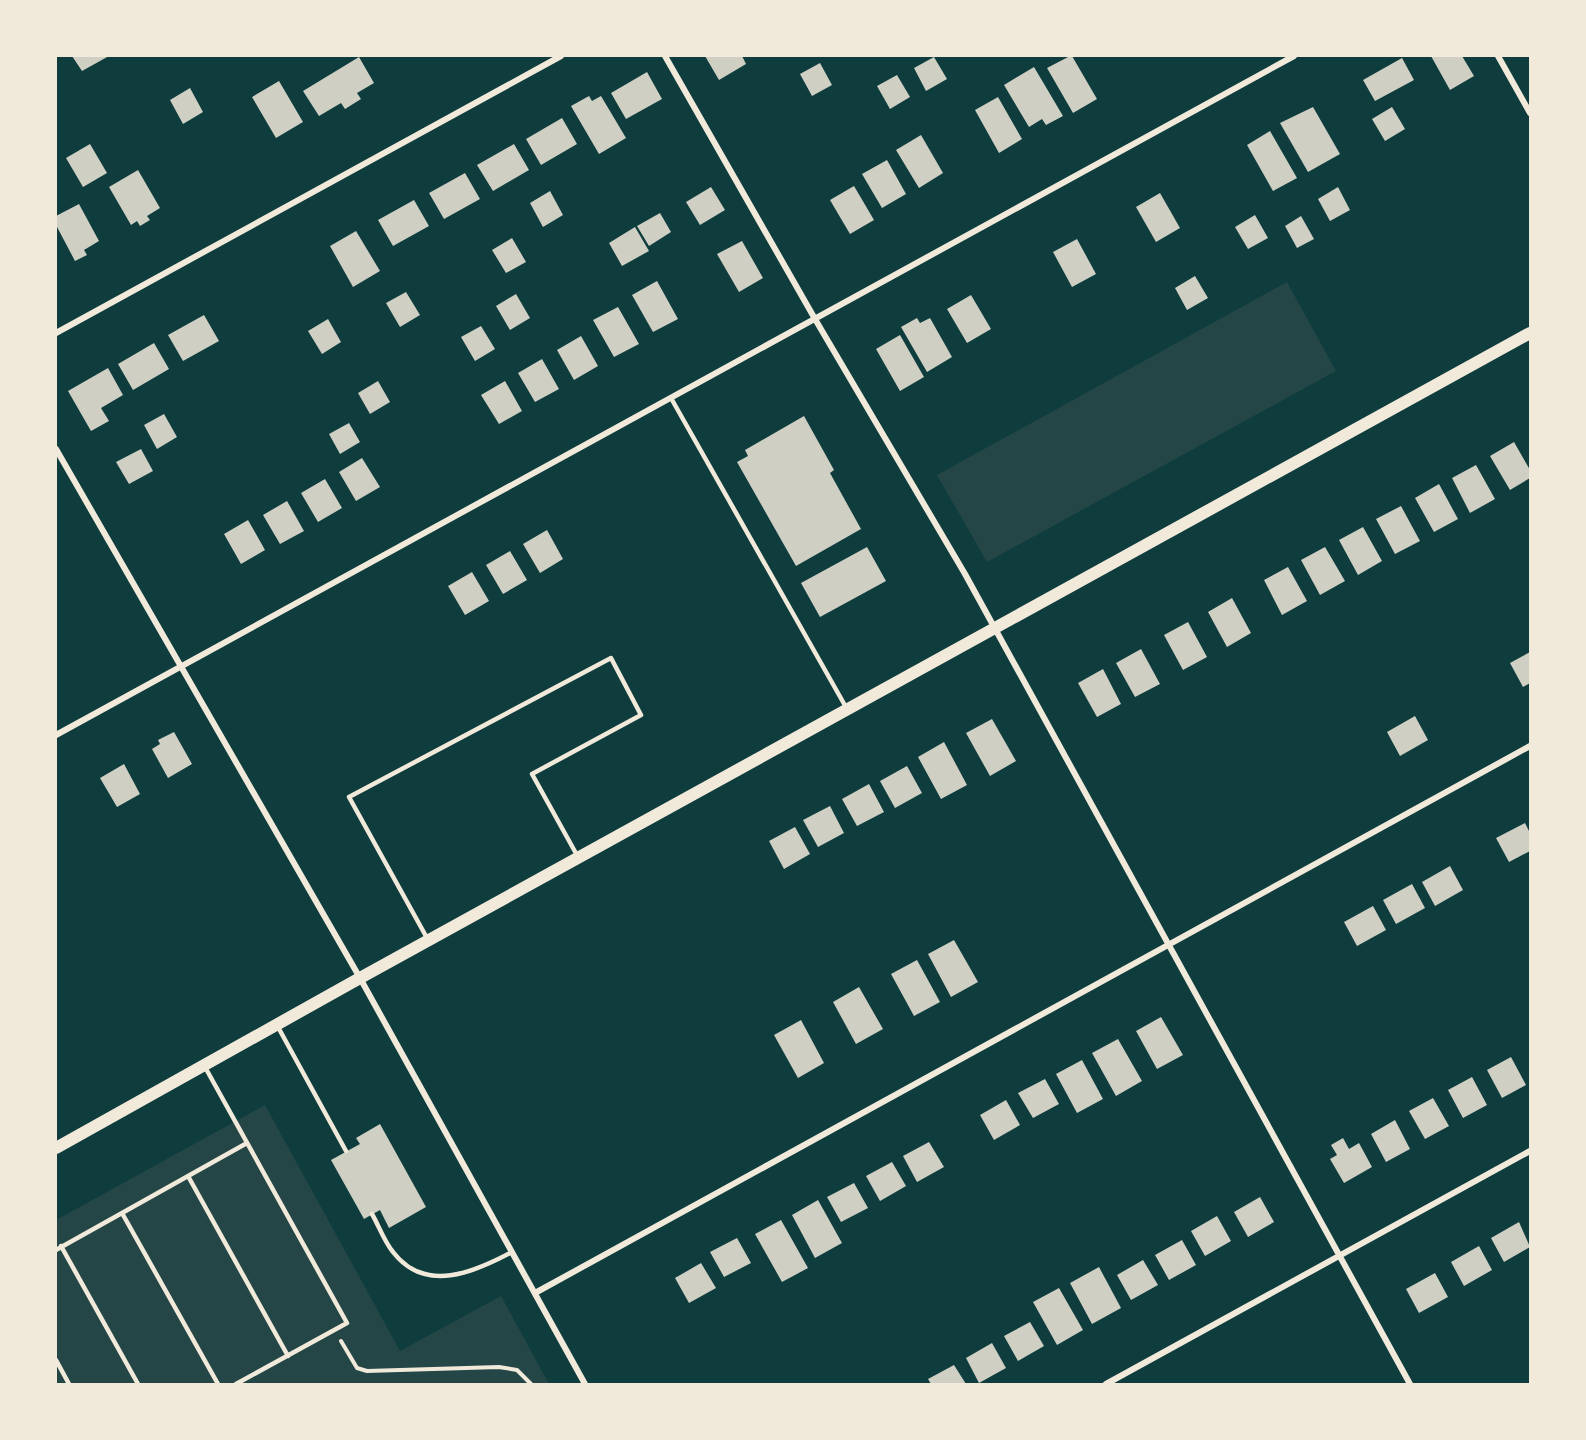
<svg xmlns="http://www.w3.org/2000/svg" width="1586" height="1440" font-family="'Work Sans',sans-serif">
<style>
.green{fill:#244646}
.building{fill:#cfcfc3}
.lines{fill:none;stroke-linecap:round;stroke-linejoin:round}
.path{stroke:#f1e9da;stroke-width:4}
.service{stroke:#f1e9da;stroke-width:4.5}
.minor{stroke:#f1e9da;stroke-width:6}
.secondary{stroke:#f1e9da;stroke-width:12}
</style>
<rect width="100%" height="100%" fill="#0f3d3e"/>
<path class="green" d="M1287,282L1336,371L987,562L937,475Z
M265,1105L400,1351L501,1296L549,1384H56V1220Z"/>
<path class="building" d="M72,56H109L82,71Z
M705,56H742L746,64L719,80Z
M1070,56H1072L1097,99L1073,113L1047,68Z
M1431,56H1462L1474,76L1450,90Z
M359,57L374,83L357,93L361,99L345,109L341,103L319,116L303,91Z
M934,57L947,79L926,91L914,68Z
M1402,58L1414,80L1375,101L1363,80Z
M820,63L832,85L812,96L800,74Z
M1034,67L1063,116L1046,125L1042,119L1029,127L1004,85Z
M647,72L662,99L626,119L611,93Z
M897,75L910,97L890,109L877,86Z
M279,81L303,122L276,138L252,97Z
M190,88L203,112L183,124L170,100Z
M589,96L592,101L601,96L626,138L599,154L571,106Z
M998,97L1022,139L999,153L975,110Z
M1313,107L1340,154L1308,172L1280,123Z
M1392,107L1405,129L1385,141L1372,119Z
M562,118L577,144L541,165L526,139Z
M1270,131L1297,178L1273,191L1247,145Z
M921,135L943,173L919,188L896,150Z
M90,144L107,173L83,187L66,158Z
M514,144L529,170L493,191L477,165Z
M887,160L906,194L882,208L862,174Z
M138,170L160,208L147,216L150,220L140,226L137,221L131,225L109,187Z
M465,173L480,199L444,219L429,193Z
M854,186L874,220L850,234L830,200Z
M711,187L725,210L700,225L686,202Z
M1338,187L1350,210L1330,221L1318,199Z
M550,191L563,215L543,227L530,203Z
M1160,193L1180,228L1156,242L1136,207Z
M414,200L429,226L393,246L378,220Z
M79,204L99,241L84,250L87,255L75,261L56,225V216Z
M660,213L671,232L649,246L637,226Z
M1255,215L1268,238L1248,249L1235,227Z
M1301,216L1314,239L1297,248L1285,226Z
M635,227L649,251L622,266L609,243Z
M356,231L380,271L353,287L330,246Z
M512,238L526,262L506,273L492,250Z
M1077,239L1096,274L1072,287L1053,252Z
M742,241L763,278L739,292L717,254Z
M1195,276L1208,298L1187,310L1175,288Z
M657,281L678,319L653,332L632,295Z
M406,292L420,315L400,327L386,303Z
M516,294L530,318L510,330L496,306Z
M971,295L991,329L967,343L947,309Z
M618,307L639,344L614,357L593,320Z
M204,315L219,341L183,361L168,335Z
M917,318L920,323L930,318L952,357L927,372L901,327Z
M328,319L341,342L322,354L308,331Z
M481,326L495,349L475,361L461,337Z
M900,335L924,377L900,391L876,349Z
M581,336L598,366L574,380L557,350Z
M154,343L169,369L133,390L118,364Z
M542,359L559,389L535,402L518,373Z
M108,368L123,395L101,408L109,421L91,431L68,391Z
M378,381L390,402L370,414L358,393Z
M505,381L522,411L499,424L481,395Z
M164,414L177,437L157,449L144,425Z
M804,416L834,470L830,473L861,529L796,566L737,462L748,456L745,450Z
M349,423L360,442L340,454L329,434Z
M1514,442L1530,470V478L1510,490L1490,456Z
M141,449L153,471L129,484L116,462Z
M362,458L380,487L356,501L339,472Z
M1476,465L1495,499L1470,513L1452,478Z
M325,479L342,508L318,522L301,493Z
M1439,484L1458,519L1434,532L1415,498Z
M287,501L304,531L280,544L263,515Z
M1401,506L1420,541L1395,554L1376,519Z
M248,520L265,550L241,564L224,534Z
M1363,527L1382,561L1358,575L1339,540Z
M547,530L563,559L540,573L523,544Z
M867,547L886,581L820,617L801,583Z
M1325,547L1345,581L1320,595L1301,560Z
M510,551L527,580L503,594L486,565Z
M1288,567L1307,601L1282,615L1264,580Z
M472,572L489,601L465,615L448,586Z
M1232,598L1251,633L1227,647L1208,612Z
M1188,622L1207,657L1183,670L1164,635Z
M1141,649L1160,684L1135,697L1116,663Z
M1530,652V683L1523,687L1510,663Z
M1103,669L1121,704L1097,717L1078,683Z
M1415,716L1428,740L1400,756L1387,732Z
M992,719L1016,761L990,776L966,733Z
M174,732L192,764L168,778L152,749L160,744L158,740Z
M944,742L967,785L941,799L918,757Z
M124,764L140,794L117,807L100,778Z
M907,766L922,793L895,808L880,781Z
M869,784L884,812L857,826L842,799Z
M830,806L844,833L818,847L803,820Z
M1525,823L1530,833V851L1509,862L1496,838Z
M795,827L810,854L784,869L769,841Z
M1450,866L1463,890L1435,906L1422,882Z
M1412,884L1425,908L1396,924L1383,900Z
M1373,906L1386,930L1357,946L1344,922Z
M954,940L978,982L951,997L928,954Z
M917,960L940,1002L914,1016L891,974Z
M859,987L883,1029L856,1044L833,1002Z
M1161,1017L1183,1055L1157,1069L1136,1031Z
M801,1020L824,1063L798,1078L774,1035Z
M1118,1039L1142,1081L1116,1096L1092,1053Z
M1511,1057L1526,1085L1502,1098L1487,1070Z
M1082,1060L1103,1099L1077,1113L1056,1074Z
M1472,1077L1487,1105L1463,1118L1448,1090Z
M1045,1079L1059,1104L1033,1118L1018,1093Z
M1433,1098L1449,1126L1425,1139L1409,1111Z
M1006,1100L1020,1125L994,1140L980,1115Z
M1395,1120L1410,1149L1386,1162L1371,1134Z
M380,1124L426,1207L389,1228L380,1210L364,1219L331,1160L360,1144L356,1138Z
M1343,1138L1349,1149L1359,1143L1372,1167L1344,1183L1330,1159L1337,1155L1331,1145Z
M929,1142L944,1167L917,1182L903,1156Z
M892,1162L906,1186L880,1201L866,1176Z
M854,1183L868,1208L841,1222L827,1197Z
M1260,1197L1274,1222L1248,1237L1234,1212Z
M818,1200L842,1243L815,1258L792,1215Z
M1217,1216L1231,1241L1205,1256L1191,1231Z
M781,1220L808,1268L782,1282L755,1234Z
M1519,1222L1530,1247L1504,1262L1491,1238Z
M737,1238L751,1263L724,1277L710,1252Z
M1182,1240L1196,1265L1169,1280L1155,1255Z
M1479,1246L1492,1270L1464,1286L1451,1262Z
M1143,1260L1158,1285L1131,1300L1117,1275Z
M701,1263L716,1288L689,1303L675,1278Z
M1099,1267L1121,1308L1092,1324L1070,1283Z
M1435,1273L1448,1297L1419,1313L1406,1289Z
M1059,1288L1083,1330L1057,1345L1033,1302Z
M1030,1322L1044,1346L1018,1361L1004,1336Z
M992,1343L1006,1368L979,1383L966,1358Z
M954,1365L966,1384H931L928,1379Z"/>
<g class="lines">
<path class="path" d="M341,1341L357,1368L367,1371L499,1367L517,1370L531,1384"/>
<path class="service" d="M671,398L847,709
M427,938L349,797L611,658L641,715L532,774L578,857
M278,1027L346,1151
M205,1067L347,1323L236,1384
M188,1176L288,1356
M122,1213L218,1384
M372,1214C379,1226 384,1241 393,1252C425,1294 475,1272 512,1252
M61,1246L138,1384
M56,1250L247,1143
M56,1360L69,1384"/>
<path class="minor" d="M665,56L815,319L965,574L1410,1384
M1498,56L1530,113
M56,333L561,56
M56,449L360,978L585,1384
M56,735L1294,56
M535,1293L1530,746
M1106,1384L1530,1151"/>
<path class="secondary" d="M56,1148L360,978L1530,333"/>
</g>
<rect width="1586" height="1440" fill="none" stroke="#f1e9da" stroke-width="114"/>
</svg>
